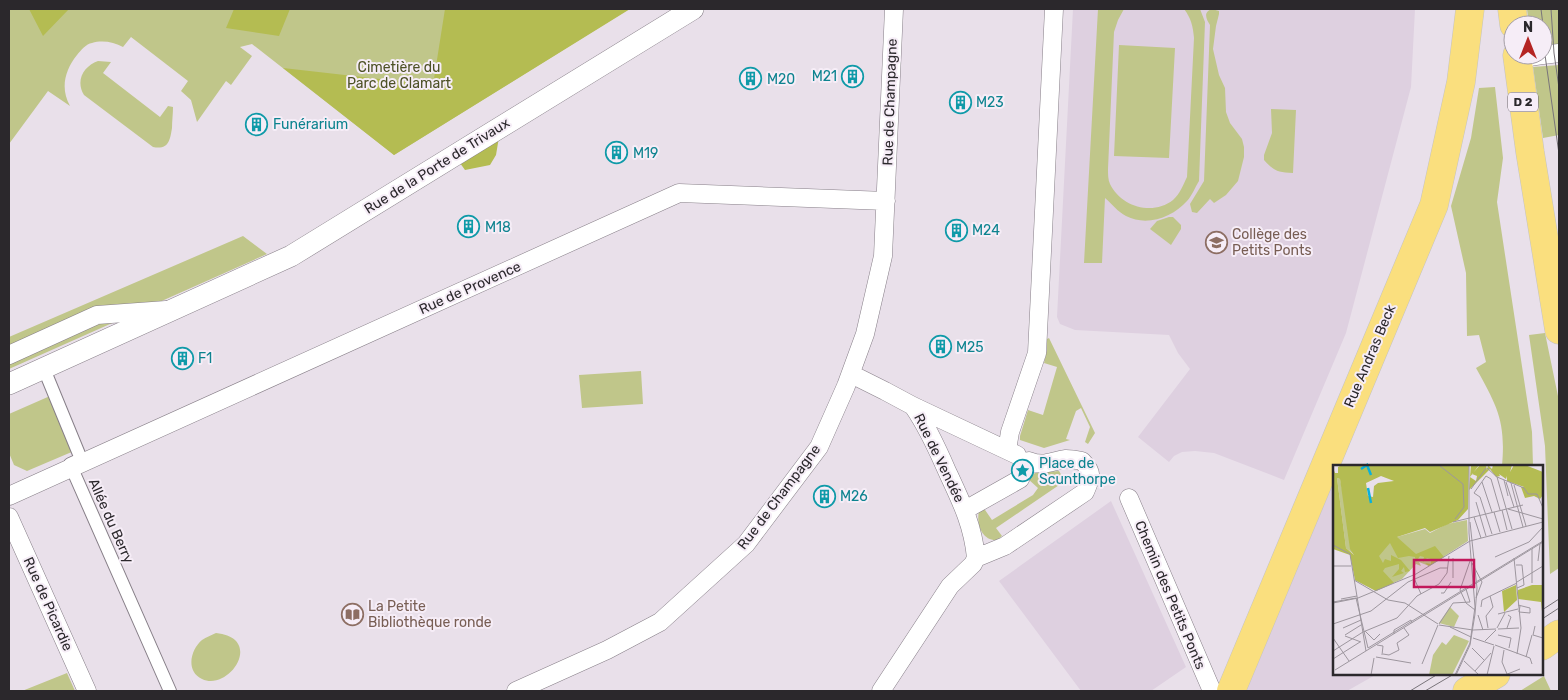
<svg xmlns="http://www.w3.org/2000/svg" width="1568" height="700" font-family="Rubik,sans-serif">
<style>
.built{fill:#ded0e0}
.green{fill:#c0c68a}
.forest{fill:#b4bc52}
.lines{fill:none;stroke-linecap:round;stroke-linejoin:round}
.pedestrian-casing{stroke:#877f88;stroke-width:14}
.minor-casing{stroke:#877f88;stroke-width:19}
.tertiary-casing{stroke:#877f88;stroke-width:22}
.primary-casing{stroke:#c4c3c4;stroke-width:29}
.pedestrian{stroke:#fff;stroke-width:12}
.minor{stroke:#fff;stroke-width:18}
.tertiary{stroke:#fff;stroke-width:21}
.primary{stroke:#fadf7e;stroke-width:28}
.tram{stroke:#79747a;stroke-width:1}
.labels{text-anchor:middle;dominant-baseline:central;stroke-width:4;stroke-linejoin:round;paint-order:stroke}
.shield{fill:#f6edf7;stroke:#686369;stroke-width:1}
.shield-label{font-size:12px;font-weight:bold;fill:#2b282c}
.park-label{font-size:14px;fill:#4d5125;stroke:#f6edf7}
.culture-label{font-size:14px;fill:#0d838f;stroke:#f6edf7;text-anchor:start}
.street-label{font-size:14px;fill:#2b282c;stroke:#f6edf7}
.education-label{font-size:14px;fill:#785e54;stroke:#f6edf7;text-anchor:start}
.inset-river{fill:none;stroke:#0bb0da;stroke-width:2.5}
.inset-road{fill:none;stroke:#9d969e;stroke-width:1}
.view{fill:#c2185b;fill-opacity:0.15;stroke:#c2185b;stroke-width:2.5}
.inset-edge{fill:none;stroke:#2b282c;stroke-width:2.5}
</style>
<rect width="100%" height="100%" fill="#e9e0ea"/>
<path class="built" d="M1073,9H1415L1411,87L1346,333L1284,480L1214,453L1195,451L1182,452L1174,456L1169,462L1138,437L1190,369L1178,353L1169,335L1075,330L1060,324L1057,317Z
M1334,480V674H1377L1347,691H1245Z
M1111,501L1186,667L1151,691H1081L999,581Z"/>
<path class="green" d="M9,9H629L394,155L252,44L240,47L252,56L231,85L226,81L197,122L191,100L181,91L188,81L131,37L123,47C114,42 102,40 92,43C86,44 81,50 77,55C65,70 60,88 70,106L48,91L9,144Z
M1098,9H1124L1118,20L1114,32L1108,169C1108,174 1108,180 1110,184C1121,207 1153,216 1173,200C1180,194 1183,185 1187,177L1194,38C1193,26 1191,18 1184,9H1200L1205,22L1199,181C1195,187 1192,196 1187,201C1173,217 1147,227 1126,216C1118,212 1112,204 1105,198L1102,263H1084Z
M1212,9L1219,11V14L1216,26L1213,49L1219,75L1225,88L1226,112L1230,123L1242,139L1244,147V157L1238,181L1226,195L1214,203L1210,199L1197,213L1192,212L1190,204L1204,181L1210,25C1206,19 1203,12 1212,9Z
M1527,9H1559V44L1543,46V25H1529Z
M1119,45L1175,48L1169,158L1114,156Z
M98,61L111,62L103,73L160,117L168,106L173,107C173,114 172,121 172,128C170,140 169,150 153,147L84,95C75,80 84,66 98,61Z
M1559,65V135L1543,138L1533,67Z
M1495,87L1503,158L1497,202L1532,432L1533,466H1502C1506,421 1497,406 1476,368L1486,362L1479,335L1467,336L1466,273L1451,206L1471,138L1479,88Z
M1271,109L1296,110L1293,173C1278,172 1275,172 1264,160V155L1272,133Z
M1169,217H1173L1181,225V229L1171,245L1150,229L1157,221Z
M243,236L267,254L9,369V337Z
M1545,333L1559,401V568L1550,574L1545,446L1529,335Z
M1049,338L1095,433L1088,444L1085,442L1090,427L1081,408L1076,411L1066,439L1070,440L1044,448L1020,440V436L1028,410L1043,415L1057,367L1044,363L1047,350V339Z
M641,371L643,404L582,408L579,375Z
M50,396L74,451L27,471L14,465L9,453V414Z
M1059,471L1065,481L996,528L1002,536L997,540C982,541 976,524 979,511L983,507L992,520L1033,495L1038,488L1028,479L1035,473Z
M216,633C265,638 229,692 202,679C185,671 191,649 202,640C206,637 212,635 216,633Z
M67,673L75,691H22Z
M1544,676L1551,691H1520Z"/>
<path class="forest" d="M29,9H69L43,36Z
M234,9H290L279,36L226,28Z
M445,9H630L394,155L283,68L433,85Z
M499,137L496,155L490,165L465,170L460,163Z"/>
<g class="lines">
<defs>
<path id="pedestrian" d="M44,369L81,459L70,464L170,691"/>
<path id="minor" d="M1543,55L1559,53
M1517,59L1542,55
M9,355L97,315L166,310
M851,374L885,391L913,406L1017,455
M913,406C927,426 937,448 947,471C961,501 973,525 976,558L1005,546L1085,492C1091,478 1094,473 1082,461C1077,460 1071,459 1066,459C1051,461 1044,467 1029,461L1020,479L965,510
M1007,450L1010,432L1037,353L1054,9
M9,496L679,193L886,201
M1129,498L1212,691
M9,517L87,691
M516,691L607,650L660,622L746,544L819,447L846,386L865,334L883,256L894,9
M881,691L950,586L973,564L976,558"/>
<path id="tertiary" d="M9,384L291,256L693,9"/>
<path id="primary" d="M1512,9L1514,25
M1517,55L1530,152L1559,330
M1542,646L1559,634
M1231,691L1434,205L1461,82L1470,9
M1467,691L1496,674"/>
</defs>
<use href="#pedestrian" class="pedestrian-casing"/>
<use href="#minor" class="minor-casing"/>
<use href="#tertiary" class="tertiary-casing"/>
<use href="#primary" class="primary-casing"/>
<use href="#pedestrian" class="pedestrian"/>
<use href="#minor" class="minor"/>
<use href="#tertiary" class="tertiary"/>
<use href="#primary" class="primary"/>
<path class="tram" d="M1541,9L1543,25
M1551,9L1554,53L1559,88
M1543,28L1545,55L1559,154
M1542,610L1559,599
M1542,619L1559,608
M1410,691L1438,674
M1425,691L1454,674"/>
</g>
<defs>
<symbol id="building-ring" viewBox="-11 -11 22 22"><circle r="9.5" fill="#f6edf7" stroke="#0f9aa8" stroke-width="1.5"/><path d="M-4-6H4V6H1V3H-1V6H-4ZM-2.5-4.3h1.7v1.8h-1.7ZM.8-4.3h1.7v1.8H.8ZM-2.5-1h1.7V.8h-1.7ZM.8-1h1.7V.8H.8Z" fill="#0f9aa8"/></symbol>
<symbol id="school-ring" viewBox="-11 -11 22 22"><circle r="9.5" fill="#f6edf7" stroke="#8d6e63" stroke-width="1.5"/><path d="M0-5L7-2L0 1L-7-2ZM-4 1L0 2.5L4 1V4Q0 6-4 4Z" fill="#8d6e63"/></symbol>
<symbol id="sight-ring" viewBox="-11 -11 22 22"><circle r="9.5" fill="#f6edf7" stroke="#0f9aa8" stroke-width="1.5"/><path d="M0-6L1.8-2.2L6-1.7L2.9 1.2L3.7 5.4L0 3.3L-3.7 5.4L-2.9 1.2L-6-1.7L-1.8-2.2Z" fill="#0f9aa8"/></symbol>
<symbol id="library-ring" viewBox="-11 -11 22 22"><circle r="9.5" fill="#f6edf7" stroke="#8d6e63" stroke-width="1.5"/><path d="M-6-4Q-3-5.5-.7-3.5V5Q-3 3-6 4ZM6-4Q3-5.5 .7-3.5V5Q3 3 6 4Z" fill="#8d6e63"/></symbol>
</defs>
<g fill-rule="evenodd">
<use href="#building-ring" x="840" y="64" width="25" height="25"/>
<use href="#building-ring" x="738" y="66" width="25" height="25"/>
<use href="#building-ring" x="948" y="90" width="25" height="25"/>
<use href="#building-ring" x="244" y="112" width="25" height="25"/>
<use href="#building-ring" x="604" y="140" width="25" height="25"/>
<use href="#building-ring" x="456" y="214" width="25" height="25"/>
<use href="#building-ring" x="944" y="218" width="25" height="25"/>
<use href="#school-ring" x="1204" y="230" width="25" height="25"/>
<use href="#building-ring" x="928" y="334" width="25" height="25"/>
<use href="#building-ring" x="170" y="346" width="25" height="25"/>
<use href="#sight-ring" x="1010" y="458" width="25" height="25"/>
<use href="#building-ring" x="812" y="484" width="25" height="25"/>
<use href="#library-ring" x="340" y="602" width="25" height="25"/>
</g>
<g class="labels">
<rect class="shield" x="1508" y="92.5" width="30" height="19" rx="4"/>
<g class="shield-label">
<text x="1523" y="102">D 2</text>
</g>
<g class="park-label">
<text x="399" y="67">Cimetière du<tspan x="399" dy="16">Parc de Clamart</tspan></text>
</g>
<g class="culture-label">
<text x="837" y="76" text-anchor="end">M21</text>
<text x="767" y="79">M20</text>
<text x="976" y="102">M23</text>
<text x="273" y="124">Funérarium</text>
<text x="633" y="153">M19</text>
<text x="485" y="227">M18</text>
<text x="972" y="230">M24</text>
<text x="956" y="347">M25</text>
<text x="198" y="358">F1</text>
<text x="1039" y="463">Place de<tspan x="1039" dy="16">Scunthorpe</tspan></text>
<text x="840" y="496">M26</text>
</g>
<g class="street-label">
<text transform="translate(890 102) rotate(-88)">Rue de Champagne</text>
<text transform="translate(437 166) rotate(-32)">Rue de la Porte de Trivaux</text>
<text transform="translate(470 288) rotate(-24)">Rue de Provence</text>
<text transform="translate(1370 356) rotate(-67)">Rue Andras Beck</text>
<text transform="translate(939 458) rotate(64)">Rue de Vendée</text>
<text transform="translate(779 497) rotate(-53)">Rue de Champagne</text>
<text transform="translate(111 521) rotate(66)">Allée du Berry</text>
<text transform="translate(1170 595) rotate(67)">Chemin des Petits Ponts</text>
<text transform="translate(48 604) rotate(66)">Rue de Picardie</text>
</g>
<g class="education-label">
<text x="1232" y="234">Collège des<tspan x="1232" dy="16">Petits Ponts</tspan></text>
<text x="368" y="606">La Petite<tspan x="368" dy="16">Bibliothèque ronde</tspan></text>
</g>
</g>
<g transform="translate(1333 465)">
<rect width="210" height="210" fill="#e9e0ea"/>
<path d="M4,13L7,14L22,90L13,83ZM134,55L135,76L96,101L86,97L88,101L83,99L69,114L43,126L22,115V92L64,72L92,64L97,68L114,59ZM117,142L126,151L121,162L106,158ZM121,170L136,176L119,210H96L100,190L109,177L113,180Z" fill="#c0c68a"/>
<path d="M9,0H136L135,44L125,55L97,67L92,63L64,72L83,89L102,81L111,92L96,101L92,98L98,99V94L94,93L90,97L91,92L87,91L83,97L82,92L76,91L65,93L57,78L46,91L50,98L52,94L58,96V90L68,95L77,106L72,107L71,102L68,106L71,108L59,112L66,104V99L52,103L50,106L61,118L43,126L22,115L17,90L0,84V3L2,8H5V2ZM48,11L61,16L45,18L41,21L40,32L35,31L33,18ZM4,13L7,14L17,84L21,90L13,83ZM138,0H146L137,12L143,16L144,11L139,9L147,0H153L154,5L155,0L159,4L160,0H179L177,7L181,0H192L210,7V30L207,34L201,31L192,33L188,22H191L174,16V11L173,14L166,9L167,11L163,12L157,4L136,25ZM183,120L184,135L171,147L169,126ZM199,120H210V156L208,137L185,134V125Z" fill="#b4bc52" fill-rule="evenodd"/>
<path class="inset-river" d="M28,4L34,0L38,10M35,23L38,38"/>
<path class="inset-road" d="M107,1L130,19L131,42M154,3L164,12L191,23L195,29H204L210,43M153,11L141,28L147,32L159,69M153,11L158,14L167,45M164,12L179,64M171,15L175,31M149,17L159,47M173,17L181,42M178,18L190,62M181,20L193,61M138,24L153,3M143,37L153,71M175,44L210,54M169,45L174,65M161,47L167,67M141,52L148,73M122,54L131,42M120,57L190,40M0,80L17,89L33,186M199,84V118M162,92L196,77L210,62M181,93L188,163M137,96L127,125L133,138L142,145M205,96L207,79M139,98L149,117L143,133M183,100H189L191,120L184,123M0,101H18M81,113L88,129M120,113V93M21,115L55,135L72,138L105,159M184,117L210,101M108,128H111L118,117M8,134L24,131M0,137L23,133L35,183L210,76M0,138L25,133L83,109L137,76L210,57M185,140L197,143V148L186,147L187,141M148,142L149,135L184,118M165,149L185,144M145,150L150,165M0,159L38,146L75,117L107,103H115M106,159L120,138L137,137L133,124M106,160L140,165L163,164M202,161L200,170L210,173M117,162L138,172M10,163L28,155M155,163L153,151L160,142L157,131M164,163L172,148M174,163L178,152L175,150M165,164L186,163M32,166L41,175L47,169M61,169V165L78,155L79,158M12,170L28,160M165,170L178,173L176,183M12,171L28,177M0,173L16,196M140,173L161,180M152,176L163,165M44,180L50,181L49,190M162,180L197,193L199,199M139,183L151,195M171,185L169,197L174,209M0,186L30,167L64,153L84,131L106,119L114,108L116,91M50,189L56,190L66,185L64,178L76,170L71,163M184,189L188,163M43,192L78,198M193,192L199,170M0,194L27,177M131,196L146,210M89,199L105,160M2,205L210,77M142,206L158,188M38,210L41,193M122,210L137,178L142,142L136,68V0M123,210L137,180L142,149L144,123L137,57M154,210L161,181M172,210L187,204"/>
<path class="view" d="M81,95H141V122H81Z"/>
<rect width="210" height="210" class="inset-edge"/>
</g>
<rect width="1568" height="700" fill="none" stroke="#2b282c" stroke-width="20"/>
<g transform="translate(1528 40)"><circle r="24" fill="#f6edf7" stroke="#a59ea6"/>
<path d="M0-4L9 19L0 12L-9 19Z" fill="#b42423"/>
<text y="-8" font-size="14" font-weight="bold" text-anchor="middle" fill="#2b282c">N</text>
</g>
</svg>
